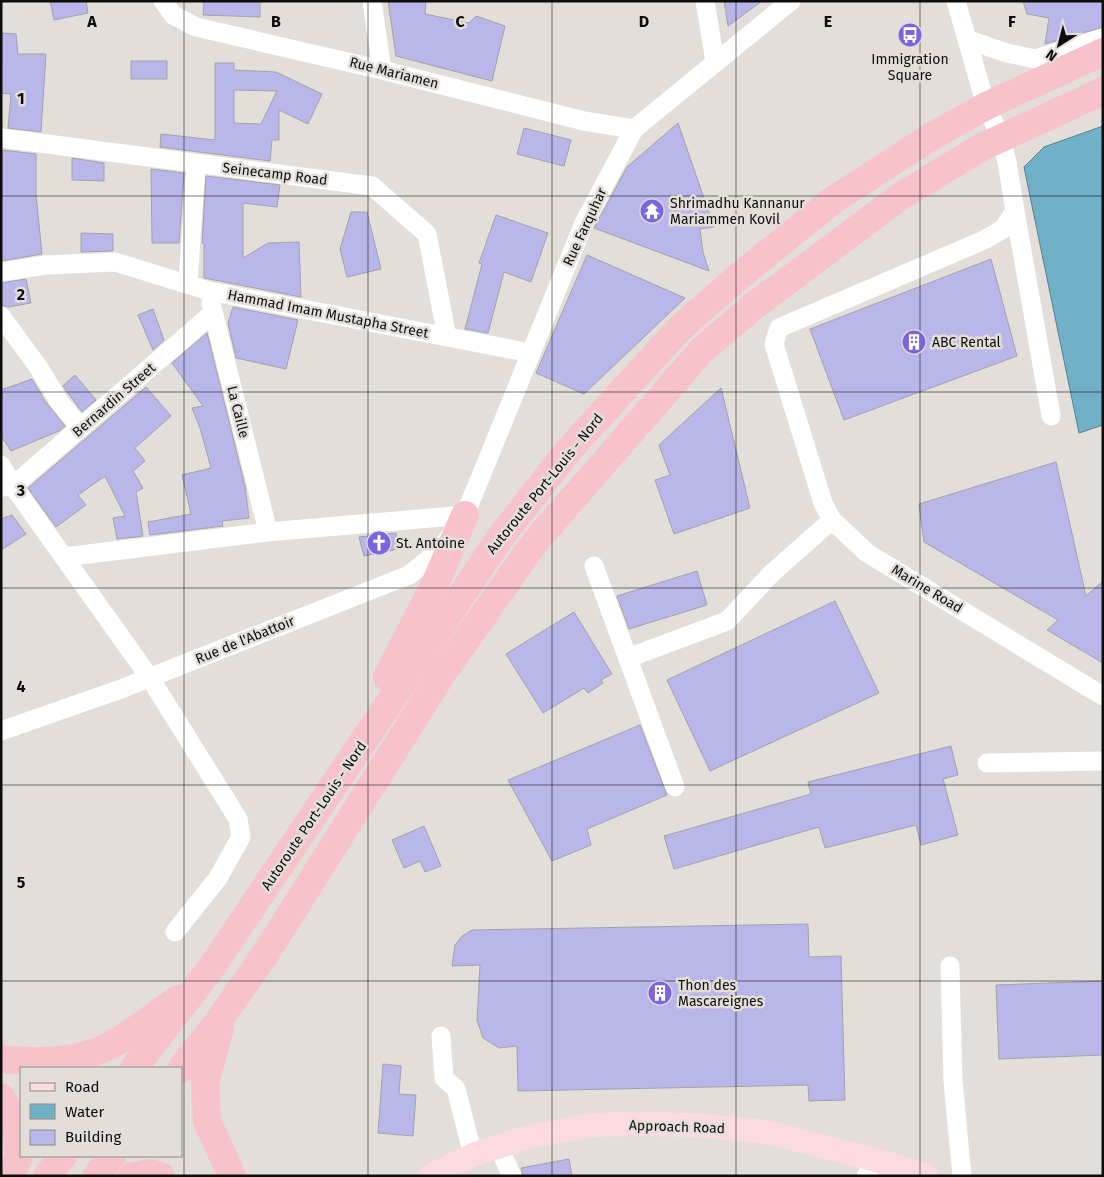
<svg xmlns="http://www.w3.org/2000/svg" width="1104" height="1177" font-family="'Fira Sans',sans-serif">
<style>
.water{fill:#71b1c7;stroke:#54808f}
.building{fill:#b9b6e9;stroke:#a3a2a9;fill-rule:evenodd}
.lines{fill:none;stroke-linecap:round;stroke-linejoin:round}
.minor{stroke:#fff;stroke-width:19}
.major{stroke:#fbdae0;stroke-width:24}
.highway{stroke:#f8c2cb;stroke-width:28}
.grid{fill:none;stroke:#0f0d0c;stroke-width:1;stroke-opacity:0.55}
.labels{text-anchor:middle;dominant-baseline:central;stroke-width:5;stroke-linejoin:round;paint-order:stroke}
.poi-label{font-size:14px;fill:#0f0d0c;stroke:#e3ded9;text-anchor:start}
.street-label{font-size:14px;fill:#0f0d0c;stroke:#e3ded9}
.grid-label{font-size:16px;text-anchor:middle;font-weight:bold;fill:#0f0d0c;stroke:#e3ded9;stroke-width:5;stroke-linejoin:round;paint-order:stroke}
</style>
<rect width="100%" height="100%" fill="#e3ded9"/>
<path class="water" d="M1103,126V425L1079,433L1024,167L1044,147Z"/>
<path class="building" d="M50,1H86L88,13L54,20Z
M204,1H260V17L203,15Z
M388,1H426L425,14L469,23L476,16L505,26L492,81L396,56Z
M724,1H762L728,26Z
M1023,1H1103V27L1045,44L1049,18L1027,14Z
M2,33L16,34L18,54H46L41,132L8,128L11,94L1,93Z
M131,61H167V79H131Z
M215,63H234V70L276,72L322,94L308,124L279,110V140H272L270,161L160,147L161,134L215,140ZM234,90L277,91L261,124L234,123Z
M678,123L714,227L700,229L703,252L709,271L594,228L627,167Z
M524,128L571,140L564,166L517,154Z
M2,150L36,154V194L42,254L1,261Z
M72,158L104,163V181L72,180Z
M151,169L184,173L179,243H152Z
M206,176L280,185L277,207L243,203V258L268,243L299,242L301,297L204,278V243H202Z
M351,212H367L381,269L347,277L340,249Z
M496,215L548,233L531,282L504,272L488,333L465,329L482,264L479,263Z
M81,233L113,234V251L81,252Z
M587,255L685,298L584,394L536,373Z
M991,259L1017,356L844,420L810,329Z
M26,279L31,303L8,307L1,305V283Z
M233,307L298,320L286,369L236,358L228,323Z
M153,309L164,340L153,350L138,315Z
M207,333L245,486L249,518L222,521L223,526L150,535L148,522L191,514L182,475L211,468L200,428L192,408L203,406L172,363Z
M75,375L96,400L82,412L63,386Z
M32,379L45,401L65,426L59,431L11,451L1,436V390Z
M146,387L171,416L135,448L145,461L133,471L143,488L136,492L143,536L117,539L113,518L125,516L105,476L78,495L86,505L56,527L28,488Z
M721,388L750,508L674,534L655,480L670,475L659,445Z
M1056,462L1086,596L1103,581V663L1047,630L1058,620L924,542L919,504Z
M12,515L26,534L1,550V519Z
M396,533L398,549L364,556L359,537Z
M697,571L707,605L629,629L617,596Z
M835,601L879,693L710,771L667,680Z
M574,612L612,674L601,680L603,683L588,693L584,688L543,713L506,654Z
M640,725L667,795L587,829L591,845L552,861L508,780Z
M951,746L958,775L943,779L958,835L921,845L916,825L825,848L819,827L674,869L664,836L811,794L808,782Z
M424,826L441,866L425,872L420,861L404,868L392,840Z
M808,924L809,957L841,956L845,1100L809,1101L808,1085L518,1091L517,1046L499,1048L483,1038L477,1020L480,965L452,966L455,945L462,936L472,930Z
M1103,981V1055L999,1059L996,985Z
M383,1064L401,1066L399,1094L416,1095L413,1136L378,1133Z
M569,1159L572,1176H523L521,1168Z"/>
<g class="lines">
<path class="minor" d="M163,1L173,15L196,27L382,70L584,121L634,129
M372,1L382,70
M705,1L715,62
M956,1L986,106L1001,138L1007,162L1015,211L1003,229L984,240L779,328L774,344L823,503L832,520L867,553L1103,696
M969,40L1007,53L1035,59L1103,38
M1,138L372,186L427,234L447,337
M1015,211L1051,416
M1,272L46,265L115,262L209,291L531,353
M188,283L196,164
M211,303L268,532
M1,316L39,368L60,403L81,428
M1,465L13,486L150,678L238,819L241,837L218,878L175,932
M2,487L13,486L213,313
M64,557L268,532L465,515
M594,566L675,787
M628,658L727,621L772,573L832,520
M1,731L121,689L409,575L439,551L465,515L584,223L634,129L791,1
M987,763L1103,761
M950,966L953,1081L962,1176
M441,1036L444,1078L456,1089L473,1155
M499,1148L512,1176
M866,1176L876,1160"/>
<path class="major" d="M430,1176L473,1155L528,1137L592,1125L635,1124L693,1125L767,1132L876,1160L926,1176"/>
<path class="highway" d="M387,677L435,584L465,515
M220,1028L205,1083L207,1121L232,1176
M1,1059C38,1063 78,1063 111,1045C134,1033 156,1014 178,999
M134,1068L209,971L502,535L568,451L679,329L737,278L832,201L929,138L986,106L1103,52
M181,1069L217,1023L266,953L442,674L535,542L702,350L755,305L901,196L982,147L1103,91
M1,1097L16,1124L19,1157L10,1176
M47,1176L63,1156
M96,1176L112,1156
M132,1176L150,1173L161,1176"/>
</g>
<path class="grid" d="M184,1V1176M368,1V1176M552,1V1176M736,1V1176M920,1V1176M1,196H1103M1,392H1103M1,588H1103M1,785H1103M1,981H1103"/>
<defs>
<symbol id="bus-disc" viewBox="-11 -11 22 22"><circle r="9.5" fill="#7a64df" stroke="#e3ded9"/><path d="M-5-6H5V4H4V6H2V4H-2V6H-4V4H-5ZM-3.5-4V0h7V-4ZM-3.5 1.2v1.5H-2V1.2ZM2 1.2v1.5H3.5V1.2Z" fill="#fff"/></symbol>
<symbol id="temple-disc" viewBox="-11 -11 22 22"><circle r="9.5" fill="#7a64df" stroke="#e3ded9"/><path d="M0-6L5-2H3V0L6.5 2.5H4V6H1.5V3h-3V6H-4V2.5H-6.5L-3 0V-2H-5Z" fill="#fff"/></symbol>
<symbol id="building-disc" viewBox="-11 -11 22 22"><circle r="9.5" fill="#7a64df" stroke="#e3ded9"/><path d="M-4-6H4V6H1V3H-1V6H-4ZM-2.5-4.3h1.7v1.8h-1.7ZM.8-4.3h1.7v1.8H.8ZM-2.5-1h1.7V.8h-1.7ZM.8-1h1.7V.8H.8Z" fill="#fff"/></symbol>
<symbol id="church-disc" viewBox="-11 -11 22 22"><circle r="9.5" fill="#7a64df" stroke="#e3ded9"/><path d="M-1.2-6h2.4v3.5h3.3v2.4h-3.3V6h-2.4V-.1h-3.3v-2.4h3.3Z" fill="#fff"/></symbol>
</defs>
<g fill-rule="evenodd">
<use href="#bus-disc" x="896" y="21" width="28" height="28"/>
<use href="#temple-disc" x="638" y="197" width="28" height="28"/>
<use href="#building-disc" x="900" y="328" width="28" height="28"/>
<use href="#church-disc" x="365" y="529" width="28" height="28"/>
<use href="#building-disc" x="646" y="979" width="28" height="28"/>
</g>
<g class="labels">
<g class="poi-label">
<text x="910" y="59" text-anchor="middle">Immigration<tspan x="910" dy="16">Square</tspan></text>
<text x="670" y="203">Shrimadhu Kannanur<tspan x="670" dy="16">Mariammen Kovil</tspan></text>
<text x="932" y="342">ABC Rental</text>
<text x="396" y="543">St. Antoine</text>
<text x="678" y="985">Thon des<tspan x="678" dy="16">Mascareignes</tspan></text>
</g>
<g class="street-label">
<text transform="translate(394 73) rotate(14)">Rue Mariamen</text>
<text transform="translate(275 174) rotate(7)">Seinecamp Road</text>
<text transform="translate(585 227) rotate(-65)">Rue Farquhar</text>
<text transform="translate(328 314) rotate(11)">Hammad Imam Mustapha Street</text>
<text transform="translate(114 400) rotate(-41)">Bernardin Street</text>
<text transform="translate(238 412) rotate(76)">La Caille</text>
<text transform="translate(545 484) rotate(-51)">Autoroute Port-Louis - Nord</text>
<text transform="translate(927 589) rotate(31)">Marine Road</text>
<text transform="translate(245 640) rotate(-22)">Rue de l'Abattoir</text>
<text transform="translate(314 816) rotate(-56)">Autoroute Port-Louis - Nord</text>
<text transform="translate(677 1127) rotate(2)">Approach Road</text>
</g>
</g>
<g class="grid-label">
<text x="92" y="27">A</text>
<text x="276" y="27">B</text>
<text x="460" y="27">C</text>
<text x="644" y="27">D</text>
<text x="828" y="27">E</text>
<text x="1012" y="27">F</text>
<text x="21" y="104">1</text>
<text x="21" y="300">2</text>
<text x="21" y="496">3</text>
<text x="21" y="692">4</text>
<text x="21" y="888">5</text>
</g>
<rect width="1104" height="1177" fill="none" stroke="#0f0d0c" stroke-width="5"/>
<rect x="20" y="1067" width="162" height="90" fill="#e3ded9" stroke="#8e8a87"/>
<rect x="30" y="1083" width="25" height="8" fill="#fbdae0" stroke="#8e8a87"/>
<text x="65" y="1092" font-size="15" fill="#0f0d0c">Road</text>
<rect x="30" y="1104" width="25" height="15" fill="#71b1c7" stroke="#8e8a87"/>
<text x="65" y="1117" font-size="15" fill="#0f0d0c">Water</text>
<rect x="30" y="1130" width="25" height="15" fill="#b9b6e9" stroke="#8e8a87"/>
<text x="65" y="1142" font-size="15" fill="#0f0d0c">Building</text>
<g transform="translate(1059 45) rotate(216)" stroke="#e3ded9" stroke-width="4" paint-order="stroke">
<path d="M0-4L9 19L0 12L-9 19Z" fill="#0f0d0c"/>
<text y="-8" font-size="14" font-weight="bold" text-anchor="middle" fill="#0f0d0c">N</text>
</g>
</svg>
